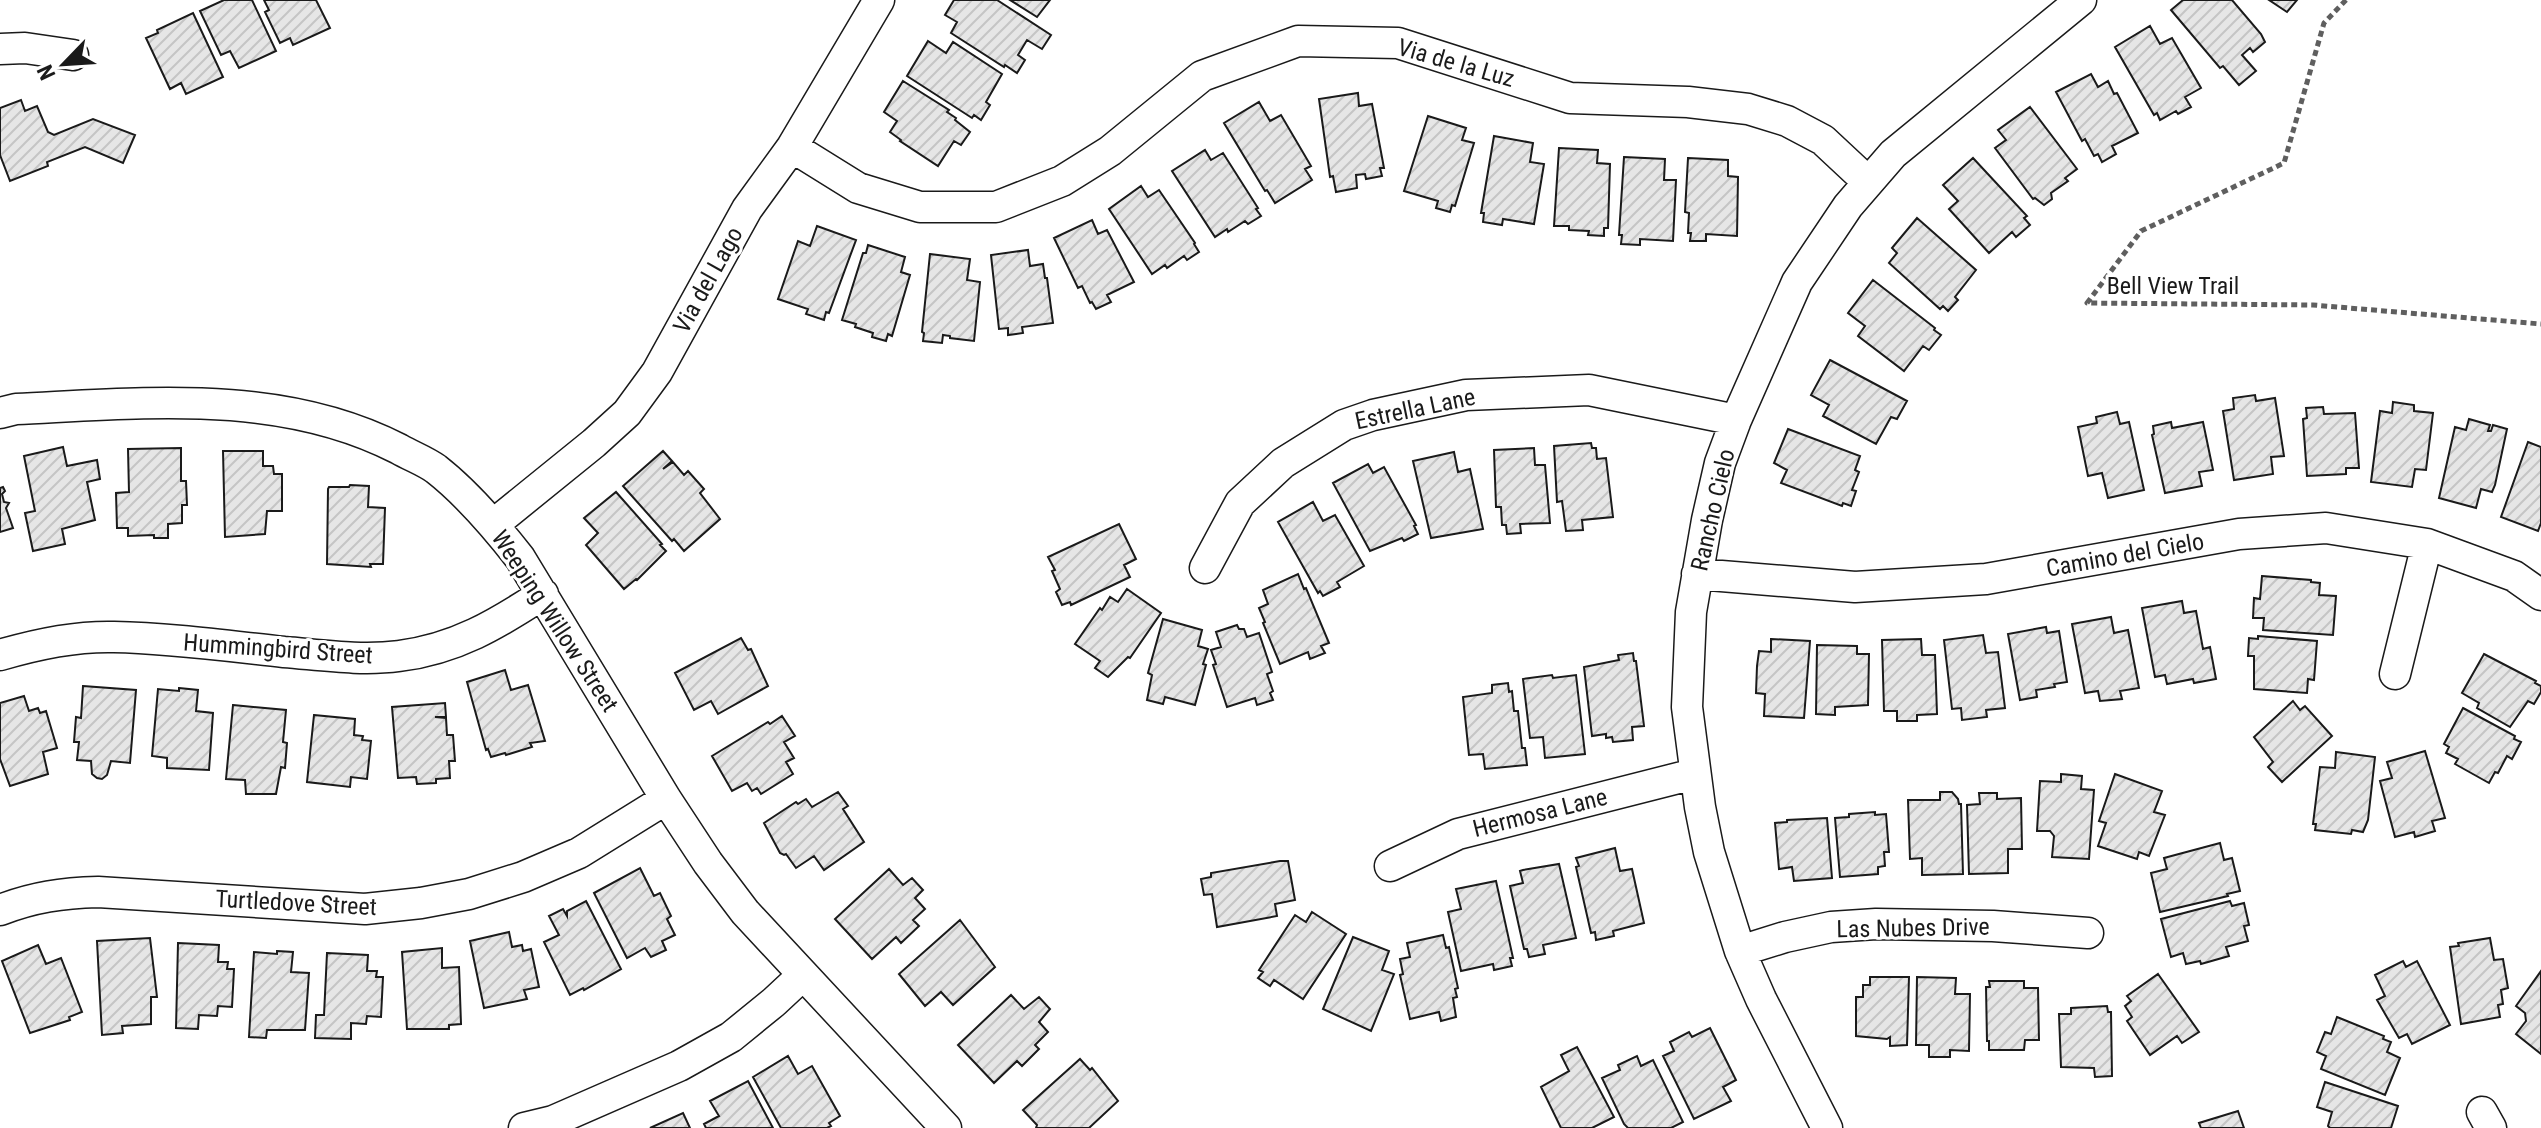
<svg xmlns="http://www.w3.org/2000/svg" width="2541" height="1128" font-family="'Roboto Condensed',sans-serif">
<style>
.building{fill:url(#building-hatch);stroke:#1a1a1a;stroke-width:2}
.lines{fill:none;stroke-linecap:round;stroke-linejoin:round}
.minor-casing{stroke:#1a1a1a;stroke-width:33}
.path{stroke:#5f5f5f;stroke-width:5;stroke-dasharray:6 4;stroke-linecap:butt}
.minor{stroke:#fff;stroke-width:30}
.labels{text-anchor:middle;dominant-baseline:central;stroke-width:6;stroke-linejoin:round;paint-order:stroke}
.street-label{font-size:24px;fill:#1a1a1a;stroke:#fff}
</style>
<defs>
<pattern id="building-hatch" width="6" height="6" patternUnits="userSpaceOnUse" patternTransform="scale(2)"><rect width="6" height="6" fill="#e6e6e6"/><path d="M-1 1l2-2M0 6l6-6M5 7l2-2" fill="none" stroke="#c5c5c5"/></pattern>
</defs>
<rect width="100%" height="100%" fill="#fff"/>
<path class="building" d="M224,0H252L276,51L239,68L230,51L221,55L200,11Z
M264,0H316L330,28L293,45L290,38L280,43L265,12L269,10Z
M954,0H997L1051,35L1042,49L1027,40L1018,55L1025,60L1017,73L1005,65L1004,67L951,33L957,22L945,15Z
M1010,0H1050L1037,17Z
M2183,0H2232L2261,34L2265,42L2253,52L2250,48L2242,55L2256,71L2239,85L2223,66L2220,68L2171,10Z
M2269,0H2297L2287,12Z
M193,13L223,77L186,94L181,83L170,89L146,38L158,33L157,30Z
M2150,26L2160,44L2172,38L2201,88L2185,97L2191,107L2178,114L2176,111L2160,120L2157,113L2154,115L2115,47Z
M928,41L946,53L953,42L1002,74L986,102L990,105L981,120L974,115L972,118L907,76Z
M2091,74L2098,87L2108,81L2114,94L2117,93L2138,133L2112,146L2116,154L2102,162L2098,154L2094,156L2085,139L2082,141L2056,92Z
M903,81L949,110L947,112L956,118L955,120L970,132L961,145L954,141L938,166L900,141L901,140L890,132L897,121L884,112Z
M1358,93L1359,106L1372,104L1384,168H1380L1382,176L1366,179L1365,174L1356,175L1357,188L1336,192L1333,176L1330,177L1319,99Z
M21,100L25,111L37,106L48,132L54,135L93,119L135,135L123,163L85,147L47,162L48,166L10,181L0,155V108Z
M1259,102L1270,121L1281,115L1311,166L1305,169L1312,180L1275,203L1267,190L1265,191L1224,123Z
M2030,107L2077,169L2065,178L2068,181L2051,193L2052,199L2044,205L2035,198L2033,199L1995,148L2006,140L1998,130Z
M1428,116L1466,128L1462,140L1474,143L1455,206L1452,205L1450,212L1436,208L1438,201L1404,191Z
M1494,136L1533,143L1530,162L1544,164L1534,224L1503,219L1502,225L1483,222L1484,213H1481Z
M1559,148L1598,150L1597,163L1610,164L1608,228H1604V236L1588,235L1589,231L1569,230V226H1554Z
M1205,150L1211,160L1223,153L1258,208L1256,209L1261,216L1248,224L1245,221L1228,232L1227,229L1215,237L1172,171Z
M1624,157L1665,159L1664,180H1676L1673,241L1640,239V245L1621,244L1622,235H1619Z
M1688,158L1728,160V176L1738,177L1737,236L1706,234V241H1690L1691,233H1688L1689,213L1685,212Z
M1973,158L2027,216L2024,218L2030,225L2016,237L2012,232L1989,253L1949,209L1958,201L1943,185Z
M1141,186L1148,197L1159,190L1195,243L1194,244L1199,252L1187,260L1184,256L1167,268L1165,265L1152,274L1109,209Z
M1917,218L1976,270L1955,297L1958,300L1948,311L1943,306L1940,309L1889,263L1897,253L1892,248Z
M1092,220L1098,234L1107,230L1134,282L1107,295L1111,302L1096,309L1092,302L1090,303L1082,286L1078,288L1054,238Z
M817,226L856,240L829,313L826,312L824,320L806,314L808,309L778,299L798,241L810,246Z
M868,245L905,257L901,272L910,275L892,336L888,334L886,341L872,337L873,333L855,327L856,324L842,320L863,253H866Z
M1028,250L1030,266L1043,264L1045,278H1047L1053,323L1022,327L1023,333L1008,335V328L999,329L991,255Z
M930,254L970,259L967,280L980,282L974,341L950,338V336L943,335L942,343L923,341L924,333L922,332Z
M1873,280L1935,328L1934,330L1941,335L1929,350L1923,346L1904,371L1858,336L1865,326L1848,313Z
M1830,360L1907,401L1897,419L1891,417L1876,444L1823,416L1829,405L1811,395Z
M2255,395L2256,401L2275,398L2284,456L2271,457L2273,474L2234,480L2223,411L2234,409L2233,398Z
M2393,402L2414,405V411L2433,413L2426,470L2415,469L2412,487L2371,482L2380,411L2392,413Z
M2323,407L2324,414L2355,413L2359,468H2346V474L2307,476L2303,419L2307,418L2306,408Z
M2117,412L2120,424L2129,422L2144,490L2108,498L2102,473L2088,476L2078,427L2097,423L2096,417Z
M2469,419L2490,425L2488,431H2491L2493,425L2507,429L2495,485L2492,492L2481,489L2476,508L2439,498L2455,427L2466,430Z
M2171,422L2172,428L2203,422L2213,470L2199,472L2202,486L2165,493L2152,435L2154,434L2153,426Z
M1788,429L1860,456L1855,470L1859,472L1852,490L1856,491L1851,506L1843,503L1842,506L1781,483L1787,470L1774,463Z
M2528,442L2541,447V523L2538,531L2501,517Z
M1591,443L1592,448H1596L1597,459L1606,458L1613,517L1582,520L1583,530L1566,531L1562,501L1557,502L1554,446Z
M63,447L67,466L97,460L100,479L87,482L95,520L62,529L65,544L33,551L25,513L35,511L24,456Z
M181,448V481H186L187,505H182V523L168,524V538H154V535L128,536V528H117L116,493L129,492L128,449Z
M1534,448L1535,465H1545L1550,523L1520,524L1521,533L1507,534L1506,525H1502L1501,507H1496L1494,450Z
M223,451H263V466H273L274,474H282V511H267L265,534L225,537Z
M663,451L672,461L663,469L673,462L684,475L688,471L704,489L700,493L720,519L684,551L674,539L672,541L623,486Z
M1454,452L1458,472L1470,469L1483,529L1431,538L1413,461Z
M1368,464L1373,473L1384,467L1416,525L1414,526L1418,534L1404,541L1402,538L1370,551L1333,483Z
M350,485L369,486L368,507L385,508L383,564H370L371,567L327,564L328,489L329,487H349Z
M3,487L5,491L2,494L4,502L9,503L6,508L13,528L0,532V488Z
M616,492L662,544L660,545L666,551L637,580L636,579L624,589L586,545L598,533L584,518Z
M1313,502L1323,521L1335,515L1364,566L1337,582L1340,587L1323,596L1320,591L1318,593L1278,522Z
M1119,524L1136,559L1124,565L1130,577L1071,605L1070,602L1062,605L1056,592L1060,589L1052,571L1055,570L1048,557Z
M1298,574L1304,589L1306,588L1329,643L1321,646L1325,653L1310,659L1308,652L1280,664L1263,623L1265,622L1259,608L1268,604L1263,590Z
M2262,576L2311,580V582L2320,583L2319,595L2336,596L2333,635L2263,630L2264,618H2253L2254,598L2260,599Z
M1127,589L1161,613L1130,658L1128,657L1108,677L1095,668L1100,661L1075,644L1100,608L1102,610L1110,597L1118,602Z
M2182,601L2184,613L2196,611L2203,649L2210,647L2216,679L2194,683L2193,679L2167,684L2165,675L2155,677L2142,608Z
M2111,617L2114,633L2128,630L2139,688L2120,691L2122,699L2100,701L2098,691L2085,693L2072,624Z
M1163,619L1202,630L1198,646L1208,649L1203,664L1206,665L1195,705L1165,697L1163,704L1147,700L1152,675L1148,673Z
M1237,625L1239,629H1244L1247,637L1259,633L1272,672L1267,674L1273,691L1270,693L1273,700L1257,705L1255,698L1227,707L1213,665L1216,664L1211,650L1221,647L1216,632Z
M2046,627L2047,633L2059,631L2067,682L2054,684L2055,687L2036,690L2037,697L2020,700L2008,634Z
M1983,635L1986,653L1998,652L2005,708L1986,710L1987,717L1962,720L1961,708L1952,709L1944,640Z
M2258,636L2317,641L2314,680L2308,679L2307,693L2254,689V656H2248L2249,638L2258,639Z
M741,638L748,650L751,649L768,686L718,714L711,701L694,710L675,673Z
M1771,639L1810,641L1804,718L1764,716L1765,694L1756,693L1757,666L1759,651L1771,652Z
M1921,639L1922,655H1935L1937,714L1917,715V721H1897V711H1884L1882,640Z
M1817,645L1857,646V654H1869L1868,705L1835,707V715L1816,714Z
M1633,653L1634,661H1636L1644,726L1632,727L1633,740L1613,742L1612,737L1606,738V734L1592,736L1584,667L1619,660L1618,655Z
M2484,654L2536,681L2535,683L2541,686V692L2534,704L2528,701L2510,727L2477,708L2479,703L2462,693Z
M505,670L511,690L528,685L545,741L530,743L532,747L506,755L505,753L491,757L488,749L486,750L467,682Z
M1552,675L1553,678L1576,675L1585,754L1545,758L1543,737L1530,738L1523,679Z
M1508,683L1509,692L1512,691L1514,711H1518L1522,748H1525L1527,765L1485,769L1483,754L1469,755L1463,697L1492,693V685Z
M83,686L136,690L130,763L111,761L107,775L102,779L97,778L92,774L91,761L77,760L79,742H74L76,717L81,718Z
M179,688L198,690L196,711L213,713L209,770L167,768V758L152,756L158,689L179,691Z
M24,696L29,711L38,708L40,713L46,711L57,748L43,752L48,774L10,786L0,759V703Z
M2293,701L2300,710L2305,706L2332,736L2282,782L2268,767L2273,762L2254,737Z
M445,703L446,717H435L446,718L447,735H453L455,761H449L450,778L436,779V783L417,784L416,777L398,778L392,707Z
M233,705L286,710L283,742L287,743L285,768L281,767L276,794H246L245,780L226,779Z
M2463,708L2515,736L2514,739L2521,742L2512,759L2507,756L2498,773L2495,772L2489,783L2455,764L2458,759L2446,753L2449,747L2444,744Z
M314,715L355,719L354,735L363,736L362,740L371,741L367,779L351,777L350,787L307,782Z
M782,716L795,736L784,742L794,758L786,762L793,774L761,794L757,788L752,791L747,783L732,791L712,756L768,722L770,724Z
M2425,751L2445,818L2432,821L2435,831L2415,837L2414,832L2395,837L2380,781L2392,778L2387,762Z
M2336,752L2375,757L2368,820L2363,832L2352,830L2351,834L2315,830L2316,824H2313L2320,767L2335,768Z
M2061,774L2082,776L2081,789L2094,790L2089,859L2052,857L2054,836L2050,831H2037L2040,781L2061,782Z
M2115,774L2162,791L2154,812L2165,815L2149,856L2139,852L2137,859L2098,846L2106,823L2099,821Z
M838,792L848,806L843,809L864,842L824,870L814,856L796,868L786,854L784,855L780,853L764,823L796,802L798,804L806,799L812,807Z
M1940,792H1952L1958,799L1959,804H1961L1963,874L1922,875V858L1910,859L1908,800H1940Z
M1979,793H1997V799L2021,798L2022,849H2008V873L1969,874L1967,805L1980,804Z
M1875,812V815L1886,814L1889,852H1884L1885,866L1878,867V874L1840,877L1835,818L1849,817V814Z
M1827,818L1832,878L1794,881L1792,867L1779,869L1775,823L1787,822V820Z
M2220,843L2224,860L2232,858L2240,891L2227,894L2228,896L2160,912L2151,873L2167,869L2164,858Z
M1615,848L1620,871L1632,869L1644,923L1613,931L1614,936L1596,940L1595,932L1591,933L1576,867L1579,866L1576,858Z
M1280,861H1288L1295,900L1275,904L1277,916L1217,927L1212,894L1204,895L1201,879L1211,877V873Z
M1559,864L1576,938L1543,945L1545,954L1529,957L1527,949H1524L1510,886L1523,883L1520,871L1523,870Z
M640,868L654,896L660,893L671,916L667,919L675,935L662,941L666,950L651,957L645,948L627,958L594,893Z
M889,869L903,885L912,878L923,890L915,898L925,909L913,920L919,926L901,943L896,937L872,959L835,919Z
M1496,881L1513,958H1510L1512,966L1494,970L1493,964L1461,971L1448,912L1461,909L1456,889Z
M586,901L621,969L584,990L583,988L570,995L544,942L559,935L549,916L563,909L567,916V911Z
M2230,901L2232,906L2244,903L2249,925L2244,926L2248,941L2226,947L2229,956L2201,964L2200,961L2186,964L2183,953L2171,957L2161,919Z
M1312,912L1346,934L1303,999L1274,980L1270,986L1258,978L1263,972L1259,970L1295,915L1306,922Z
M960,920L995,967L953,1005L941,992L925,1006L899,974Z
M509,932L512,947L522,945L523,951L531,949L539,987L524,990L527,999L484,1008L470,941Z
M1443,935L1446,948L1449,947L1458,988L1455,989L1457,997L1453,998L1456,1017L1441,1021L1439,1012L1410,1019L1400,975L1403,974L1400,959L1410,957L1407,943Z
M1353,937L1389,951L1382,970L1394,974L1371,1031L1323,1009Z
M150,938L157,997H151V1024L122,1026L123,1033L102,1035L97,941Z
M2490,938L2494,960L2503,959L2508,988L2501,990L2503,1004L2498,1005L2500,1017L2461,1024L2450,947L2459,946L2458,943Z
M178,943L219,945L218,962H228L227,969H234L232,1007L218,1006L217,1016L199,1015L198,1029L176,1028Z
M38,945L46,964L61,958L82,1012L69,1017L70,1020L30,1033L2,961Z
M442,948V968L459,967L461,1024L449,1025V1029H407L402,952Z
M277,951L293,952L291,972L309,973L305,1030H267L266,1038L249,1037L254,952L277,954Z
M327,953L368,955L367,971H377L376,977H383L381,1017L367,1016L366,1024L351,1023V1039L315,1038L316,1015H324Z
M2403,961L2406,967L2417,961L2450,1025L2412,1044L2407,1034L2399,1038L2377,1000L2385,996L2375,975Z
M2541,971V1054L2516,1034L2526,1021L2525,1013L2516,1006Z
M2158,974L2199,1032L2182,1043L2177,1036L2150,1055L2127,1021L2132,1017L2125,1006L2131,1001L2127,996Z
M1870,977H1909L1907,1045L1890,1046V1037L1887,1039L1856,1036V997H1863V985H1870Z
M1917,977L1956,978L1955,994H1970L1969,1051L1950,1050V1057H1929V1045H1916Z
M1989,981H2024V988H2038L2039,1040H2025L2024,1050H1989V1041H1987L1986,987H1990Z
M1011,995L1024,1009L1039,997L1050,1009L1039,1022L1048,1032L1035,1045L1039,1049L1022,1066L1017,1061L994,1083L958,1045Z
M2107,1006L2108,1012H2111L2112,1076L2095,1077L2094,1068L2061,1067L2059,1014H2071V1008Z
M2337,1017L2384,1036L2383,1039L2391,1042L2387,1052L2400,1058L2385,1095L2321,1069L2326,1056L2317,1052L2325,1032L2331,1034Z
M1710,1028L1736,1080L1723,1087L1731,1101L1694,1119L1663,1056L1674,1051L1670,1042L1689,1032L1692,1037Z
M1577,1047L1614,1117L1592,1128H1561L1541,1087L1569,1071L1561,1055Z
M788,1056L798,1074L812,1066L840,1116L829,1123L831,1126L827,1128H781L753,1077Z
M1637,1056L1641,1066L1653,1060L1683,1122L1671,1128H1628L1624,1124L1602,1078L1620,1070L1618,1065Z
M1080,1059L1090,1070L1092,1068L1118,1101L1089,1128H1036L1037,1125L1023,1110Z
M748,1081L773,1128H706L704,1124L719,1116L710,1101Z
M2325,1082L2398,1106L2391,1128H2330L2328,1126L2332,1112L2317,1107Z
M2238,1111L2244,1128H2201L2199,1123Z
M683,1113L690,1128H650Z"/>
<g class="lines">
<defs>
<path id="minor" d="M0,49L25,48L73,55
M792,147L858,188L920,207H996L1062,181L1110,151L1202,76L1298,41L1398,43L1570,98L1688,102L1748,109L1787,121L1823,140L1868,182
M0,413L16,409C144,403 281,388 399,449C411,456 425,461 436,469C468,494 495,526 520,558L666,799L708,863L745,912L946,1128
M494,524L594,443L627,413L657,372L747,209L792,147L879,0
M1205,568L1240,503L1283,463L1344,425L1373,415L1466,395L1589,390L1736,420
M1697,574L1855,587L1986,579L2239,534L2326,528L2427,544L2514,576L2541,595
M0,655C37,644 75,636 114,637C170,638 228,646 284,652C322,655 361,661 399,656C456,649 497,624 543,594
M2395,674L2427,544
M1390,866L1458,834L1694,774
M0,910C34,897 62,893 98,892L365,909L421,903L469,894L523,877L579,853L666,799
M1740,951L1785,937L1831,927L1876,924L1993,926L2088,933
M2482,1112L2491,1128
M524,1128L553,1121L679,1066L731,1037L774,1002L803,975
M1827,1128L1761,999L1740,951L1709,852L1700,807L1687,707L1691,612L1707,520L1720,463L1736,420L1797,282L1848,206L1893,154L2081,0"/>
</defs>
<use href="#minor" class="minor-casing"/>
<path class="path" d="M2346,0L2324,23L2284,163L2141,231L2087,303L2313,305L2541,324"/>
<use href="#minor" class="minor"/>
</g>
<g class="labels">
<g class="street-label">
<text transform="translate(1456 63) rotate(16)">Via de la Luz</text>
<text transform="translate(708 280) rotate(-61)">Via del Lago</text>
<text x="2173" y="286">Bell View Trail</text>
<text transform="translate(1415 409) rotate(-12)">Estrella Lane</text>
<text transform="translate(1713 510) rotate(-77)">Rancho Cielo</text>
<text transform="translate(2125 555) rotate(-10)">Camino del Cielo</text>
<text transform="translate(555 621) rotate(57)">Weeping Willow Street</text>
<text transform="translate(278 649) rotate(4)">Hummingbird Street</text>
<text transform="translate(1540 813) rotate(-14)">Hermosa Lane</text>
<text transform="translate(296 903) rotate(3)">Turtledove Street</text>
<text transform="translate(1913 928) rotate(-1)">Las Nubes Drive</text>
</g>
</g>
<g transform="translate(64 64) rotate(245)" stroke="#ffffff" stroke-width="6" paint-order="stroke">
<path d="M0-6L14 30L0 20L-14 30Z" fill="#1a1a1a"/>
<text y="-12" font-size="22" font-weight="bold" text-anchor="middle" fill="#1a1a1a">N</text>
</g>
</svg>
